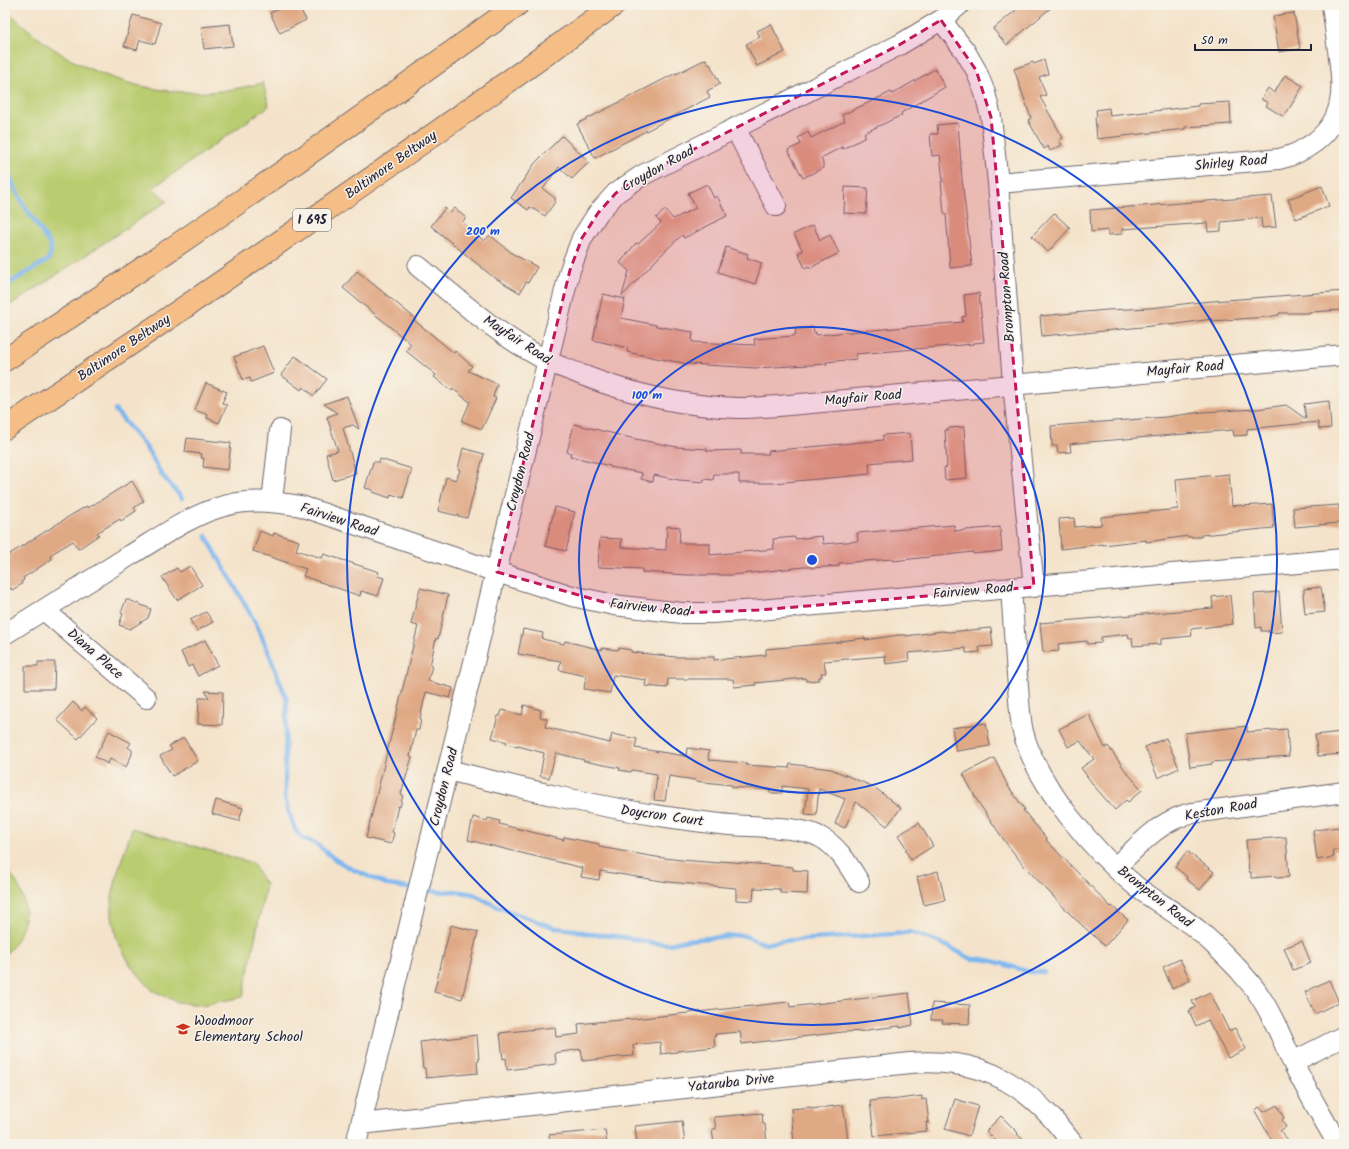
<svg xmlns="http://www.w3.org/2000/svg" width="1349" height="1149" font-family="Kalam,sans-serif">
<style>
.green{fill:#bacc70;stroke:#6e7756}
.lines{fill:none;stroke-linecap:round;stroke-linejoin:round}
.stream{stroke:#7fb7ef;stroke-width:4.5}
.building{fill:#e0a985}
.minor-casing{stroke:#6c666d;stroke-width:22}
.highway-casing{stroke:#6c666d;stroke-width:24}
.minor{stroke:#fff;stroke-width:20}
.highway{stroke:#f6be87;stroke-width:22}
.marked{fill:#c2185b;fill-opacity:0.2;stroke:#c2185b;stroke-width:3;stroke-dasharray:8 5;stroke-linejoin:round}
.ring{fill:none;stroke:#1d4ed8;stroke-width:2}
.labels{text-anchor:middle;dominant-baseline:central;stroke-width:3;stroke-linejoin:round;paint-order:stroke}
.shield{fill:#f7f3e8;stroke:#62616f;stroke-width:1}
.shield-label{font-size:13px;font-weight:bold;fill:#22223b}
.street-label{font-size:14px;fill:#22223b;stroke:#f7f3e8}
.poi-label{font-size:14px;fill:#22223b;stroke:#f7f3e8;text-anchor:start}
.centre{fill:#1d4ed8;stroke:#f7f3e8;stroke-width:2}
.ring-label{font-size:12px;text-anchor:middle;font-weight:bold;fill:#1d4ed8;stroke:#f7f3e8;stroke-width:3;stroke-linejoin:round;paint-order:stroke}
</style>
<rect width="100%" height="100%" fill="#f7f3e8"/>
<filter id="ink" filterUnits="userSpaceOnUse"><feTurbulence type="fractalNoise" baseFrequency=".025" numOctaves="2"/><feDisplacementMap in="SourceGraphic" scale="8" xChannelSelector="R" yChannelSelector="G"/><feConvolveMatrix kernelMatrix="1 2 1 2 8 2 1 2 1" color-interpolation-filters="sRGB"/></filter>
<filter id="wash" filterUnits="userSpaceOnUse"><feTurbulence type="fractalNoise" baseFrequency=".012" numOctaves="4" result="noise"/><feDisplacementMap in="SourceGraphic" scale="16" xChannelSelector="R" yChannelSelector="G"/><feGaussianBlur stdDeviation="0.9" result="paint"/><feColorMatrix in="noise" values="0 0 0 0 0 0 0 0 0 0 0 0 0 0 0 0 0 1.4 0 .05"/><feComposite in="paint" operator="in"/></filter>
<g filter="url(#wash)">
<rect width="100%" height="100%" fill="#f4e3ca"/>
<path class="green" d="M5,9C24,26 43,43 65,56C111,83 168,97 221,91C235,89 249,86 263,83L269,106L153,188L167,201L5,309Z
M132,828L252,863L266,885L243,997L202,1005L177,1002L152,990L131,966L117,940L112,917V897L118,871Z
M5,867C31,896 32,926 5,955Z"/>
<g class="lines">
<path class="stream" d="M5,163L12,183L23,204L50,245L51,253L48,260L11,282L5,288
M5,305L7,309
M115,410L145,446L162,475L182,498
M206,536L256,624L268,651L287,700L285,752V797L289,813L296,831L302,838L315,843L336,860L352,869L388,885L414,889
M423,890L441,892L455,891L473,894L500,908L556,928L575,930L588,934L616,936L654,943L669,944L687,940L742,935L765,944L780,941L895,934L910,932L941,943L972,959H982L993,961L1030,972H1044"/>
</g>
<g id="blocks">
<path class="building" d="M288,5H298L306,20L280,33L270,13Z
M1022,5H1054L1007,45L993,29Z
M1294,13L1300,49L1279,52L1273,16Z
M133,15L161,23L155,44L140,40L137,50L124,46Z
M230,24L233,46L204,49L201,27Z
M771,24L785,52L757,66L746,44L760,37L757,31Z
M706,59L708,64H710L720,84L707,91L710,97L595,158L577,124L676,73V74Z
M1044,60L1048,74L1039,77L1046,95L1040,97L1063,138L1059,140L1062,145L1050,151L1048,146L1044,149L1028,120L1031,118L1014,69L1033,62L1034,64Z
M935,69L945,87L901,113L902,115L864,133L866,137L843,149L842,147L821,158L823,163V168L803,178L788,150L801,144L798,138L808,132L811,138L845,121L842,115L891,92L892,94Z
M1285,75L1303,86L1284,117L1266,106L1268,103L1261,99L1268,88L1274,93Z
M1230,102L1231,124L1185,127V129L1097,139L1095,117H1097L1096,110L1109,108L1110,116L1198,106V104Z
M958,123L962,179L972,266L950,268L946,213H944L941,181H943L940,155L932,156L930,134H938L937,125Z
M562,136L589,162L572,179L559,167L543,189L555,198V202L545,216L530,207L528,210L511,198L535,163Z
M707,184L714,198L717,196L727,216L684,238L682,235L659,257L622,296L629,271L620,263L636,243L638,244L661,223L656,218L665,210L673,219L696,208L688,193Z
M1322,186L1329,206L1296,219L1288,199Z
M845,187L868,188L866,214L844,213Z
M1272,196L1276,227L1262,228L1261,218L1221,222V231L1208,232L1207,223L1122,229V234L1108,235V230L1091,232L1090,210Z
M445,208L450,213L455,208L466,218L462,222L484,241L490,235L513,254L537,267L528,283L526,282L520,293L492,276L431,226Z
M1054,213L1070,228L1048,252L1032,236Z
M813,225L820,240L830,235L839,253L810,268L809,266L805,268L798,253L803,251L794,234Z
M726,247L748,254L747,258L762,263L755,284L718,272Z
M357,271L416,319L414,320L454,353L455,351L472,366L468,371L497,384L493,397L496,398L482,429L462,421L470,402L453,389L452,391L434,377L436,375L406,351L411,344L343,288Z
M1344,291V310L1309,312V313H1279V315L1267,317L1212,321V319L1170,325V324L1085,333V332L1042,336L1040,316L1107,310L1150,308L1200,302Z
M979,293L984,342L974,343V344L856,354L857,359L826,362L827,364L756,368L689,364L666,360L627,352L628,348L593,340L603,294L625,299L621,318L656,325V326L693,332L692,342L755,345L754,339L794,336V334H796L795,329L813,327L814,333L816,332V335L963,322L962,317L966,316L964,295Z
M263,346L274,373L251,382L250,378L243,380L234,357Z
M295,356L327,379L314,396L303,387L301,390L281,375Z
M206,383L227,392L222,403L227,405L219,423L207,418L208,415L195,410Z
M347,396L359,429L353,425L343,428L356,473L333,480L326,454L338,451L327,417L337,413L324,404Z
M1329,401L1331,428L1319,429L1318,422L1247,429V435L1234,436L1233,430L1077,443L1070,444L1071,452L1058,453L1057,446H1052L1051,426L1166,417L1202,412L1257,409L1286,405L1306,419L1304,404Z
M574,424L631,438L677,447L707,449V451L741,450V454H769L768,451L883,440V435L910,433L912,459L869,463L870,474L830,478L773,483H739V474H714L713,480L704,479V482L679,480L654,475L653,482L641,479L642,473L610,467V466L570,456L571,453L567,452Z
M964,427L967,478L945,480L944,468L947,467L945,430H948V428Z
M187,438L231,443L228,470L203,467L204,458H201L202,454L185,452Z
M463,448L484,454L467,518L438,511L446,477L456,480L460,470L458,469Z
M380,459L412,469L403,498L391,494L390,498L373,492V490L365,488L373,462H379Z
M1229,474L1232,506L1242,505V506L1272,504L1274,528L1201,535V537H1188V536L1146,542V540L1103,545V544L1061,549L1059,519L1074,518L1075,527L1101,525V517L1178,509L1176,479Z
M132,481L144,501L134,508L136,511L121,521L120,519L97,533L99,535L78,549L73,541L50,555L52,559L23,578L24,580L21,582L22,584L12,590L11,588L5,592V557L73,514L87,506L88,508Z
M1339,505L1340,523L1295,527L1293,508Z
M555,507L575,512L572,523H573L566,551L545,546Z
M954,525L955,531L1000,527L1002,551L973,554V552L893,561V559L839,563V566L811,568V567H804L732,575H687L642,572V569L598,567L600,538L622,539L621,547L666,550L667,526L680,527L679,543H710V555L774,549L773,539L794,537L795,539L822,536L823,544L858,541L857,533Z
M260,531L273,536L274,533L299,541L296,550L322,558L324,554L379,572L377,576L384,578L378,596L361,591L360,596L303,576L306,569L253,551Z
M190,566L202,585L177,600L162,577L177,568L180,572Z
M1321,587L1325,612L1305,614L1303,594L1304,593V589Z
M420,588L448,595L438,639L436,638L430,666H432L428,681L453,688L450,698L426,692L420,718L421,719L419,730H416L410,756L412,757L401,794L403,795L400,807L398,806L392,832L394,833L391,844L366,838L418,626L411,624Z
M1279,592L1282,632L1269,633V631H1261V627L1256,628L1254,594Z
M1230,595L1233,624L1191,629L1192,636L1161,639V644L1133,646L1132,638H1129L1128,634L1101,637V643L1087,644V641L1058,644L1059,651L1043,652L1040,623L1213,608L1212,597Z
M126,600H129L151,609L148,618L130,629L119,625L123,614L121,613Z
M206,612L213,622L197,631L190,620Z
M991,628L993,646L979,647L980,652L966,653V648L908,653L909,661L886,664L885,656L824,661L826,673H821L822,677H819V680L806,681L805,678L755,683L756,685L734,687L733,679H668L667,688L645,686L646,680L613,675L610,693L584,689L586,676L559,670L561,661L518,654L523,629L543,633L542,639L564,644L565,641L602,650V648L618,650L619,648L631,650V652L676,657H714V660L766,655V649L841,642V641L848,640L865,638V640L899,635H906V636L942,631L949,632Z
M205,640L218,665L198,676L192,665L188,667L181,652Z
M38,662H55L54,689H25V666H38Z
M205,691L223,692L222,725L198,724L199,698H209Z
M73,702L82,711L85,707L97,718L78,739L57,720Z
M524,705L541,710L540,717L547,719L545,727L610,743L612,734L637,739L635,748L686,756L687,748L709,751L708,758H709V760L746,763V765L789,768L790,764L831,769L874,787L901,808L887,826L856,802L845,828L835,824L845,799L819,789L816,815L805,814L808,789L782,786V793H770V790L732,787V785L695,781V780L669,776L665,801L654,800L657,774L632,770L631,772L619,770L620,768L583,761L584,760L556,753L549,778L540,776L544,753L518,746V747L506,744L507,742L492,738L498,716H500L502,710L522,715Z
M1089,714L1105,748L1108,746L1125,770L1142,790L1128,802L1126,800L1115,810L1095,787L1081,768L1094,759L1080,741L1068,747L1059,729Z
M986,723L990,746L956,751L952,728Z
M1247,726V732L1287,729L1289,756L1212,762V764L1190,767L1185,733Z
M109,731L131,743L128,747L132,750V754L126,767L110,759L108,764L95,757Z
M1341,732L1343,754L1318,756L1315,735Z
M184,738L198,761L172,776L160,756L172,750L169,746Z
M1166,738L1179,768L1158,778L1145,747Z
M994,758L1008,786L1025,810H1023L1047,839L1046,840L1111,907L1112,906L1128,920L1105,946L1073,917L1025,867L1006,843L978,802L963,774Z
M216,800L243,808L239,821L212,814Z
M473,817L487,821L488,818L500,821L499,824L564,840V837L599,844V847L656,857L681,860L720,863V861L793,867V870L808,871L807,894L780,893V889L754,888L753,901L736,900V888L668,882L600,871L599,880L581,877L583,868L468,840Z
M919,823L933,846L911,860L905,850L907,849L898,835Z
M1341,827L1344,849L1333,850L1334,857L1317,860L1313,830Z
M1286,837L1289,877L1276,878V876L1251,878V872H1249L1246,840Z
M1187,851L1214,872L1200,890L1186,879L1187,877L1175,867Z
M938,871L945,900L924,905L917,877Z
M451,925L478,932L462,999L434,992Z
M1302,941L1311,963L1293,970L1284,948Z
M1180,959L1190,980L1172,989L1163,967Z
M1329,980L1339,1002L1315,1014L1305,992Z
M1210,992L1229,1031L1235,1028L1246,1049L1228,1058L1208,1020L1196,1026L1189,1011L1195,1007L1192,1001Z
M909,993L913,1025L900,1028V1026L867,1030V1031L843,1032L742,1044L740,1032L715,1034L716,1036H714L715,1047L677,1051V1052L661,1054L660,1042L633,1045L634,1056L618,1057L583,1061L581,1049L555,1053L556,1064L507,1070L506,1058L503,1059L500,1033L555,1027L556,1037L579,1034L578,1024L597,1022L633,1019L789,1002L790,1007Z
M932,1003L970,1005L969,1024L942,1023L943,1020H931Z
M477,1035L479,1061L477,1062L478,1073L426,1078L425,1068H423L420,1042Z
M922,1096V1100L926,1099L929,1123L926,1122L927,1131L874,1136L870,1101L889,1099L890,1100Z
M955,1099L978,1106L969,1136L945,1129Z
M843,1105L848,1139L806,1144H794L791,1109L811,1107V1109Z
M1277,1105L1284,1118L1282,1120L1286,1127L1280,1131L1292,1144H1274L1255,1111L1259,1107L1264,1112Z
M762,1113L763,1124H765L767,1144H714L712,1129H716L714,1117Z
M1001,1116L1018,1133L1017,1134L1028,1144H999L986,1131Z
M682,1121L685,1144H637L635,1126Z
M605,1130L607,1144H550L549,1135Z"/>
</g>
</g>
<g filter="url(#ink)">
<use href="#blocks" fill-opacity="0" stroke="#6c666d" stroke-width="1"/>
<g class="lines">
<defs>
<path id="minor" d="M941,20L965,51L976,70L985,93L991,117L998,183L1013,384L1034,587
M735,128L776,206
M998,183L1279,159C1293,156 1303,151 1315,142C1347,117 1343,86 1338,50C1336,35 1334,20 1332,5
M418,266C459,300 500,337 548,361C559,367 571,370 582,375C633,395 683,406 738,408C751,408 765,407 778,406L1344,355
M272,501L280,430
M1011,588C1013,617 1015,646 1017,675C1019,694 1019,714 1023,732C1037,786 1095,853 1138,888C1158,903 1180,915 1199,931C1213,943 1227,957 1240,971C1246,979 1254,986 1259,995C1273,1015 1282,1039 1292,1061C1306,1089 1322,1117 1338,1144
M44,610L146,698
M5,634C46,608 88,582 129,556C159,538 193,513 228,505C253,499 276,502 301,506L497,572L572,596L614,605L682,613H711L759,610L1344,559
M448,770C520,788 593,806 667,817C688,820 709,823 730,825C754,827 800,826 820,837C838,846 849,866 859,882
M1115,867C1136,849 1155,825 1182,816C1187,813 1194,813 1200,812L1344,792
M1293,1062L1344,1036
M361,1124L910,1063C925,1062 940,1062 955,1064C991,1068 1024,1088 1048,1114C1057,1123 1065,1134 1073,1144
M356,1144L570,270L582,238L598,213L616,193L641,176L899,45L941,20L959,5"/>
<path id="highway" d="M5,360C179,246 349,127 517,5
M5,428C211,291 414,151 614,5"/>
</defs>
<use href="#minor" class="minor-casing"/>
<use href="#highway" class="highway-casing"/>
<use href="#minor" class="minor"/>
<use href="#highway" class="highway"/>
</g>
</g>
<path class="marked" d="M941,20L976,70L991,117L1034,587L759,610L682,613L614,605L497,572L570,270L582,238L598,213L616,193L641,176L899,45Z"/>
<g class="ring">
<circle cx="812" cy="560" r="233"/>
<circle cx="812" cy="560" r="465"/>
</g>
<defs>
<symbol id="school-bare" viewBox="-9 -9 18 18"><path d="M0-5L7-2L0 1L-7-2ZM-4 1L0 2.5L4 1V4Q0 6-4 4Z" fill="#c8321e" stroke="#f7f3e8" stroke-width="2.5" paint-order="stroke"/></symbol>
</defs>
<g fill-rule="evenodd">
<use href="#school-bare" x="173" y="1019" width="20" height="20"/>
</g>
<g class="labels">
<rect class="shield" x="293" y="209" width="38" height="22" rx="3"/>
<g class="shield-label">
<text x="312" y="220">I 695</text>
</g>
<g class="street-label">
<text transform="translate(1231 163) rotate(-5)">Shirley Road</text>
<text transform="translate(391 165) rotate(-35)">Baltimore Beltway</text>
<text transform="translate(658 169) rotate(-29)">Croydon Road</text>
<text transform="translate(1007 297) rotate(-94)">Brompton Road</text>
<text transform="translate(517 340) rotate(33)">Mayfair Road</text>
<text transform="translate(124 348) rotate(-34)">Baltimore Beltway</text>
<text transform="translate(1185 369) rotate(-5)">Mayfair Road</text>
<text transform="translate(863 398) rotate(-5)">Mayfair Road</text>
<text transform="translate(521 472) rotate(-76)">Croydon Road</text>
<text transform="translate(339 520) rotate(18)">Fairview Road</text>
<text transform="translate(973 591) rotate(-5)">Fairview Road</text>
<text transform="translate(650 608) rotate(6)">Fairview Road</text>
<text transform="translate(95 654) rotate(41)">Diana Place</text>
<text transform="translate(444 787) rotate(-76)">Croydon Road</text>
<text transform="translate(1221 810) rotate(-10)">Keston Road</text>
<text transform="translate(662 816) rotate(8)">Doycron Court</text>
<text transform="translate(1155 897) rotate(38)">Brompton Road</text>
<text transform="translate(731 1083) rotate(-6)">Yataruba Drive</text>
</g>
<g class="poi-label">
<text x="194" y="1021">Woodmoor<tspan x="194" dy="16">Elementary School</tspan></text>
</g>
</g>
<circle cx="812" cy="560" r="6" class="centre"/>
<g class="ring-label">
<text x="483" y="235">200 m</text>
<text x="647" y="399">100 m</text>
</g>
<rect width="1349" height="1149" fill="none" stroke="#f7f3e8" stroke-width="20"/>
<path d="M1195 44v6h116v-6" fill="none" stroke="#22223b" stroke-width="2"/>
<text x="1201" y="44" font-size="12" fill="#22223b" stroke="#f7f3e8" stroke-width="3" paint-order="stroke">50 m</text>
</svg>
